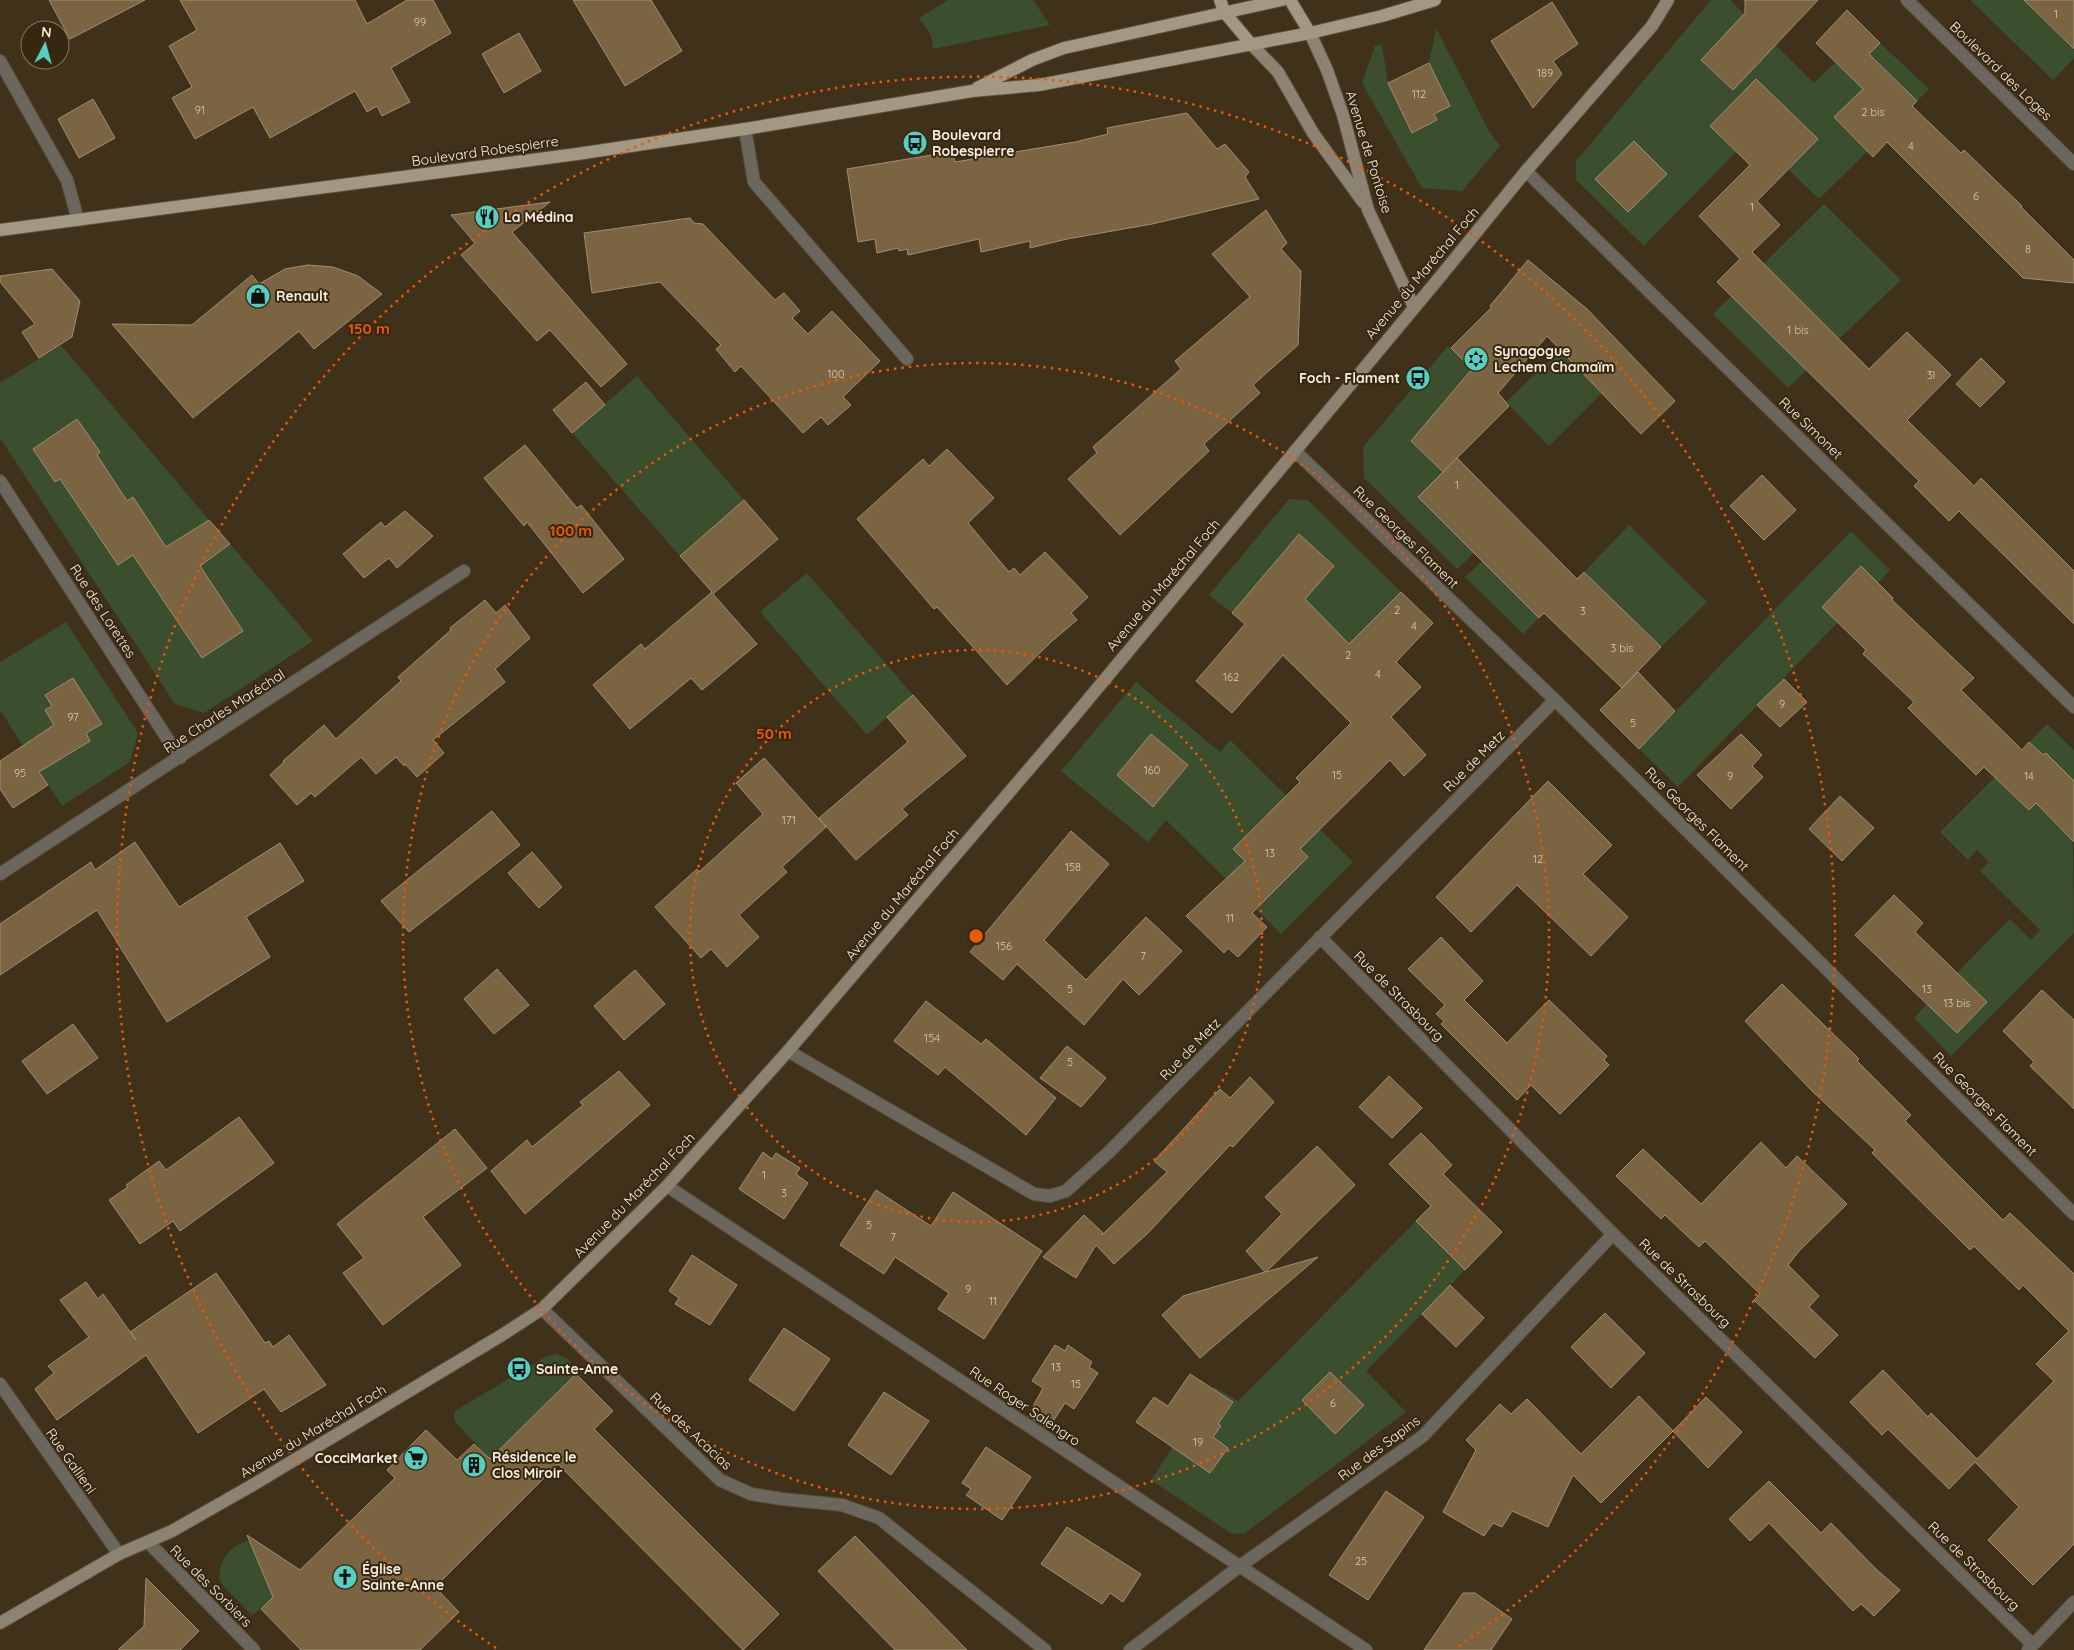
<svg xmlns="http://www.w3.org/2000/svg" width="2074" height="1650" font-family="Quicksand,sans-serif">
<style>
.green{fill:#3b4e2e;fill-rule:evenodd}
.building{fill:#7b6441;stroke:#a08f76}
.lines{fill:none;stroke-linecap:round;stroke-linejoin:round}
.lane-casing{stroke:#5d4f3b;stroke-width:14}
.street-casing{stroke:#5d4f3b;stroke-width:14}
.secondary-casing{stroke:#5d4f3b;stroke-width:14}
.primary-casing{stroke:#5d4f3b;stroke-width:14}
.lane{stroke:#6c675c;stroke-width:12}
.street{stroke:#6c675c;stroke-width:12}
.secondary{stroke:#8c8372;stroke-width:12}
.primary{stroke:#a39982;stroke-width:12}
.ring{fill:none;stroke:#e8590c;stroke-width:2.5;stroke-dasharray:2.5 5}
.labels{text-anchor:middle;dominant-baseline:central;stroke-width:4;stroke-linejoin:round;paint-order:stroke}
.number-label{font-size:11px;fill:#d8ccb8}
.street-label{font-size:14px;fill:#f7eee0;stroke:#362711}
.poi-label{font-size:14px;font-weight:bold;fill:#f7eee0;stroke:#362711;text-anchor:start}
.centre{fill:#e8590c;stroke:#362711;stroke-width:2.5}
.ring-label{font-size:15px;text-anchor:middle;font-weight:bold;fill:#e8590c;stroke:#362711;stroke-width:4;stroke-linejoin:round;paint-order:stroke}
</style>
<rect width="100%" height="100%" fill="#40311b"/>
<path class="green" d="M948,0H1033L1050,25L933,49L931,35L919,18Z
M1711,0H1730L1814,83L1836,62L1849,74L1880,43L1929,89L1917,101L1884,69L1834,117L1868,151L1819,199L1788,169L1710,126L1736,152L1644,246L1576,180V161ZM1732,27L1733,90L1701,60ZM1634,141L1667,174L1628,212L1595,179Z
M1970,0H2024L2063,39L2074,28V58L2053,80Z
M1436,28L1490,133L1500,146L1462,191L1422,188L1362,83L1375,46L1382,44L1388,83L1412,133L1437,120L1434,114L1450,105L1429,63Z
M1824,204L1901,280L1839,339L1788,289L1757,321L1807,370L1788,388L1713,314Z
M61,345L209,520L193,530L212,557L230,544L313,641L204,713L175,704L0,438V383ZM77,419L99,452L97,455L109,474L73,498L60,479L55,482L33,449ZM133,497L159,537L118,565L91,525Z
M1448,346L1472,369L1411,441L1443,473L1419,498L1474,553L1457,569L1364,478L1363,447Z
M1560,350L1602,393L1549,446L1506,402Z
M637,376L744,500L680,556L572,433Z
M1289,499L1308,500L1401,592L1311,683L1270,645L1295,614L1257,583L1232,613L1209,595ZM1299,534L1334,566L1307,596L1272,565Z
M1629,525L1707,602L1661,647L1584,572Z
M1851,531L1890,570L1878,583L1861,567L1822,606L1838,622L1678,787L1639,749Z
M1482,561L1539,618L1523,634L1465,577Z
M807,573L913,695L867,735L760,612Z
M66,622L138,733L130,762L62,806L0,710V662ZM73,678L101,724L86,733L90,741L71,752L45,710L52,705L45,694Z
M1136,682L1220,752L1230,740L1353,862L1281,934L1166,820L1148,842L1061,771ZM1151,734L1188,765L1153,806L1117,775ZM1266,815L1307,857L1274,890L1233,849Z
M2047,724L2074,750V781L2072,779L2074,933L1951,1056L1914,1018L1927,1004L1957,1033L1987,1002L1957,973L2010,919L2031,940L2040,930L1980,871L1989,862L1977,850L1968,860L1940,832L1995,777L2029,810L2053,759L2046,753L2043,755L2029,742Z
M1416,1221L1465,1270L1366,1371L1406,1412L1245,1533L1232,1534L1151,1480L1173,1447L1211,1473L1228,1448L1213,1437L1221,1426L1198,1411L1199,1410L1219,1423L1233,1402L1213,1389L1214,1387L1238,1401Z
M556,1354L568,1359L576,1374L490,1459L456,1423L454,1417L455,1411L547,1356Z
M246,1541L253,1542L266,1581L276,1586L286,1583L261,1609L252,1615L224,1587L219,1578C220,1559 229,1547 246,1541Z"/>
<path class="building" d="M49,0H145L70,39Z
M180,0H355L367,24L407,0H433L451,33L391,68L410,102L382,116L377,106L367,112L355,91L270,138L253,107L195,139L172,98L192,87L169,46L197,30Z
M573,0H651L682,51L625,86Z
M1745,0H1818L1733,90L1701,60L1745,13Z
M2024,0H2074V49Z
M1552,2L1578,44L1553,61L1562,74L1533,108L1491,41Z
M1847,10L1880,43L1869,54L1917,101L1912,106L1961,153L1964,150L2022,206L2021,207L2074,260V283L2023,278L1887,142L1873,157L1834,117L1863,89L1816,43Z
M519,33L541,71L504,93L482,54Z
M1429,63L1450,106L1434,114L1437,120L1412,133L1388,83Z
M1756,79L1818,139L1757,201L1780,225L1752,252L1869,369L1907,332L1951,375L1907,420L1974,486L1981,478L2074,571V624L1959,511L1949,521L1914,486L1919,481L1717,282L1740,259L1699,216L1750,165L1710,126Z
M93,99L115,138L79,158L58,119Z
M1187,113L1217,149L1225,144L1249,172L1245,177L1259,199L1152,224L1067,239L1030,248V241L981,252L979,239L908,255L907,249L899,251L898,248L877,253L875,239L858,242L847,169L938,154V157L953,155L955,162L1075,142L1108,134L1107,128Z
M1634,141L1667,174L1628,212L1595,179Z
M550,202L512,232L627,364L601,387L550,330L537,341L461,255L475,243L451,215Z
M1266,210L1287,243L1281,249L1301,271L1298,345L1253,385L1260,393L1204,444L1209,451L1120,535L1068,479L1097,453L1093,447L1181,369L1175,361L1250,297L1212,254Z
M690,218L694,223L703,224L775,300L784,293L800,311L792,318L808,334L832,311L880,361L843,397L851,405L828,425L821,417L803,433L741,366L735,372L716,349L721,345L660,282L592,293L584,233Z
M1528,260L1587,309L1675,401L1641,434L1547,336L1498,393L1509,406L1443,472L1411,441L1472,369L1451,348L1492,307L1490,306Z
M308,265L333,267L358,276L382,294L314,349L299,331L193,418L112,324L192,325L252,275L259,284L285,269Z
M52,269L80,301L72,337L39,358L22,332L35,324L0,282V276Z
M1981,358L2005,382L1980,407L1956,384Z
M586,382L605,405L572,433L553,410Z
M77,419L100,452L97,455L127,501L133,497L166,547L209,520L230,544L200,566L243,631L202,658L133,555L118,565L60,479L55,482L33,449Z
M525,445L577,508L581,505L624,559L583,593L527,522L524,526L484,478Z
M947,449L994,498L968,523L1009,572L1014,568L1020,575L1045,552L1088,597L1071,613L1077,620L1051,642L1007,685L937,607L934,609L857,519L923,459L929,466Z
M1457,458L1577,579L1584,572L1661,647L1622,688L1544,613L1539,618L1418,497Z
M1762,475L1796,510L1764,540L1730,506Z
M744,500L778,539L713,594L757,644L702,690L691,678L630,729L593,685L641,644L645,649L712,592L680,556Z
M405,511L433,536L397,568L389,558L364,578L343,554L381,522L385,527Z
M1299,534L1334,566L1305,599L1349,644L1401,592L1433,623L1396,662L1421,687L1391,717L1426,755L1404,776L1390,760L1300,849L1308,857L1252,913L1267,927L1238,957L1228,948L1224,953L1186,916L1245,861L1233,849L1300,782L1296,778L1351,723L1283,655L1232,713L1196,681L1245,624L1232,613Z
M1861,566L1893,598L1892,600L1974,678L1961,690L2022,750L2029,742L2043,755L2046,753L2074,781V842L2036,803L2029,810L1984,767L1976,775L1908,708L1914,702L1863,654L1866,650L1822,607Z
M485,600L496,613L505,605L530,638L495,669L505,682L433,740L444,753L417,777L405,764L404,766L396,757L376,774L361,757L315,797L311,793L297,805L270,775L284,762L283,761L324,725L336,739L401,681L398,677L451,630L450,628Z
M1638,672L1675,711L1639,749L1600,710Z
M73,678L102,724L86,733L90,741L39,772L48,785L13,808L0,789V761L54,725L45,710L52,706L45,695Z
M1784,679L1807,702L1780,727L1757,705Z
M913,695L966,756L902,809L908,815L856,860L819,818L908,742L887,717Z
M1151,734L1188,765L1153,807L1117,775Z
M1741,734L1762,755L1752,766L1763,777L1731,809L1697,775Z
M764,758L826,827L782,867L787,872L739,915L759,937L727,967L711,949L701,958L655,907L697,869L699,872L763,814L736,783Z
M1548,781L1612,845L1583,874L1628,917L1591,956L1517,885L1471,932L1436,897Z
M1840,796L1874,828L1842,861L1809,829Z
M492,811L520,845L409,932L381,901Z
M1071,831L1109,864L1044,940L1086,980L1146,917L1182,951L1139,995L1123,979L1084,1025L1017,964L1003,980L970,952Z
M135,842L179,907L280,843L304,881L246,917L270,957L167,1022L97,910L0,975V924L91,862L95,870Z
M532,852L562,887L539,908L508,873Z
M1894,895L1923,923L1915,932L1987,1002L1957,1033L1855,935Z
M1441,937L1483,981L1464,1000L1507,1043L1549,1000L1607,1056L1604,1060L1609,1065L1560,1114L1531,1085L1517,1100L1441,1024L1444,1021L1436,1014L1445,1005L1408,969Z
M497,969L529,1005L494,1034L464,999Z
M635,970L665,1004L624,1040L594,1006Z
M1782,984L1859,1059L1857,1061L1911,1115L1905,1121L1959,1176L2003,1220L2010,1213L2074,1274V1544L2033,1585L1988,1540L2019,1507L1975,1462L1949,1489L1888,1429L1882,1435L1850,1402L1883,1370L1928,1417L1931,1413L1977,1459L2054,1381L2036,1364L2069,1331L2023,1285L2019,1290L1974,1246L1970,1250L1872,1153L1875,1150L1812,1091L1745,1021Z
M2042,990L2074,1020V1109L2030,1066L2034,1062L2003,1031Z
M926,1001L981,1044L986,1039L1056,1098L1026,1135L945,1067L938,1075L894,1041Z
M73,1024L98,1058L47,1094L22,1061Z
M1067,1046L1106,1078L1081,1107L1040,1078Z
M619,1071L650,1105L525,1214L491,1171L527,1140L532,1147L583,1105L580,1102Z
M1389,1076L1422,1108L1392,1138L1359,1107Z
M1250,1077L1274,1102L1233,1147L1230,1145L1148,1233L1114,1264L1096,1245L1076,1278L1043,1257L1084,1215L1103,1233L1102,1235L1167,1172L1154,1161L1220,1089L1230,1098Z
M239,1117L274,1163L180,1231L173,1221L140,1244L109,1200L128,1187L126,1185L159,1161L166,1170Z
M455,1129L487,1168L423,1217L461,1265L383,1325L343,1273L364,1258L337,1224Z
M1421,1133L1452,1165L1443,1174L1502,1232L1465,1270L1416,1221L1431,1206L1389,1164Z
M1761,1142L1786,1168L1797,1156L1847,1204L1799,1251L1788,1265L1819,1296L1809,1307L1838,1335L1815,1358L1754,1300L1760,1294L1705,1241L1699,1247L1665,1215L1661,1219L1616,1176L1643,1149L1701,1204Z
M1317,1146L1355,1185L1266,1272L1318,1257L1200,1358L1162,1315L1183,1296L1265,1272L1246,1251L1282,1214L1265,1197Z
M763,1152L772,1159L776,1153L800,1168L796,1174L808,1183L784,1219L739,1189Z
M876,1190L931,1226L953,1192L1042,1251L984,1339L938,1309L949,1293L895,1257L884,1274L840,1245Z
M692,1255L737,1285L710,1325L675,1304L679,1298L669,1291Z
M216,1273L265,1343L269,1341L273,1347L289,1335L326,1385L281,1412L264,1389L198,1433L146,1355L57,1420L35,1389L54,1373L48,1366L89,1337L60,1300L86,1282L98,1299L103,1294L136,1340L130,1332Z
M1450,1285L1484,1318L1456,1347L1422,1314Z
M1605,1313L1645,1353L1611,1388L1571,1347Z
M784,1328L830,1359L794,1411L749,1380Z
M1055,1345L1065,1351L1068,1345L1092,1362L1089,1367L1098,1373L1074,1409L1065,1403L1048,1429L1028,1416L1043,1388L1032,1381Z
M1330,1372L1364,1405L1335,1434L1302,1400Z
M576,1374L613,1411L594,1429L779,1614L743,1650L558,1464L435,1587L459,1612L420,1650H301L261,1609L273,1597L247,1535L300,1570L395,1478L387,1470L426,1430L457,1460L474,1444L490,1459Z
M1190,1374L1233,1402L1218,1424L1221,1426L1213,1437L1228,1448L1210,1473L1136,1422L1154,1397L1168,1406Z
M884,1392L929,1421L891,1475L848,1445Z
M1639,1396L1673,1431L1601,1503L1573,1475L1548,1527L1512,1511L1502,1527L1493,1523L1484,1536L1443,1512L1476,1450L1466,1440L1500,1404L1511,1414L1527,1399L1581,1454Z
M1706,1397L1742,1432L1708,1468L1673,1431Z
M986,1447L1031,1477L1002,1520L966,1495L971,1489L962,1483Z
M1769,1481L1821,1533L1831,1523L1876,1569L1900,1590L1874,1616L1861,1604L1853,1611L1769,1523L1750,1541L1729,1519Z
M1386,1491L1424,1517L1368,1600L1329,1575Z
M1067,1527L1141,1574L1123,1602L1110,1593L1102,1604L1041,1564Z
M855,1536L967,1650H895L818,1571Z
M146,1578L199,1631L180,1650H118L144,1626Z
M1463,1593H1475L1512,1619L1491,1650H1424Z"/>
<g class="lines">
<defs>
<path id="lane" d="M745,129L754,182L907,359"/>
<path id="street" d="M1907,0L2074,164
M0,61L67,180L78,220
M1526,171L2074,707
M1295,451L1555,700L2074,1214
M0,481L180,758
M0,874L464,571
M1320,937L1613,1234L2033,1645
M788,1051L1034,1194L1050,1196L1066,1191L1109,1152L1555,700
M667,1186L1366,1650
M542,1309L720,1480L751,1494L782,1499L842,1505L879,1518L1045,1650
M0,1384L119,1554
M148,1542L254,1650
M1130,1650L1240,1566L1423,1436L1613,1234
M2028,1650L2074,1602"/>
<path id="secondary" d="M1310,33L1327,70L1343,115L1368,210L1414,307
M1251,44L1278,72L1313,133L1363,202
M0,1623L119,1554L172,1531L251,1486L502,1335L542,1309L667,1186L788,1051L1071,720L1440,277L1526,171L1652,26L1668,0"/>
<path id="primary" d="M1220,0L1225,13L1251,44
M1290,0L1310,33
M977,88L1032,60L1064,48L1282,0
M0,230L577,154L745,129L972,91L1039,85L1310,33L1382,16L1435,0"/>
</defs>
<use href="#lane" class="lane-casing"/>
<use href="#street" class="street-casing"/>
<use href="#secondary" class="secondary-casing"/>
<use href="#primary" class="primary-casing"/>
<use href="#lane" class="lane"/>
<use href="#street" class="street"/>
<use href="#secondary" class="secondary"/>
<use href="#primary" class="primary"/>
</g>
<g class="ring">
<circle cx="976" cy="936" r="286"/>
<circle cx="976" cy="936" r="573"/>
<path d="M496 1648A859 859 0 1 1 1456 1648"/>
</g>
<defs>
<symbol id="bus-disc" viewBox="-11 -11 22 22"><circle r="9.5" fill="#58cec0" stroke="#362711"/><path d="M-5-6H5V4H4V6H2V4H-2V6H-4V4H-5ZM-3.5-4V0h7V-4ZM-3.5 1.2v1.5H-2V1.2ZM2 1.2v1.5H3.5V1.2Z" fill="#111"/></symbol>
<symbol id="restaurant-disc" viewBox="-11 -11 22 22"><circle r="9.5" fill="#58cec0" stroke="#362711"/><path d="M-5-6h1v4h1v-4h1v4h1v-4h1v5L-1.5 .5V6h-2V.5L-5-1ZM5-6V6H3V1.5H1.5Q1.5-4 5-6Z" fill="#111"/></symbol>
<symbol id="shop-disc" viewBox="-11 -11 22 22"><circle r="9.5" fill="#58cec0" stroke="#362711"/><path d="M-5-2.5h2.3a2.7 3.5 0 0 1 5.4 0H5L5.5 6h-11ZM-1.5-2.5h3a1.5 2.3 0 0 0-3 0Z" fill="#111"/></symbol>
<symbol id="synagogue-disc" viewBox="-11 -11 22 22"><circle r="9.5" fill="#58cec0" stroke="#362711"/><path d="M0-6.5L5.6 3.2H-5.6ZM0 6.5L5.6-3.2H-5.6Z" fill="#111"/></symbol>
<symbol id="supermarket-disc" viewBox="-11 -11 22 22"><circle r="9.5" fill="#58cec0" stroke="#362711"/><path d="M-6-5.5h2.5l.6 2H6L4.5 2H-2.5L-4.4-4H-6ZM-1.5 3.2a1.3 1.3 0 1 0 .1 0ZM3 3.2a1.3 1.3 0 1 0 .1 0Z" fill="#111"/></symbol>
<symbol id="building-disc" viewBox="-11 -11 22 22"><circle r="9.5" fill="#58cec0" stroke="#362711"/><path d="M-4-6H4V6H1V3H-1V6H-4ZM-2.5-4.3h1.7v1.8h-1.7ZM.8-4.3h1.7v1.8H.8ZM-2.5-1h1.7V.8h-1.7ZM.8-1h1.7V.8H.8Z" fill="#111"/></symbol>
<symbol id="church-disc" viewBox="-11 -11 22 22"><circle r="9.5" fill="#58cec0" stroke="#362711"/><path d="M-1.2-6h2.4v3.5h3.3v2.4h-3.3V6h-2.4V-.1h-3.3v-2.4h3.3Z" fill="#111"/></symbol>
</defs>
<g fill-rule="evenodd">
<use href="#bus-disc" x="901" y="129" width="28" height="28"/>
<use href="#restaurant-disc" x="473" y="203" width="28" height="28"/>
<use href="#shop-disc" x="244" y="282" width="28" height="28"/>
<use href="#synagogue-disc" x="1462" y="345" width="28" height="28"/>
<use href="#bus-disc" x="1404" y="364" width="28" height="28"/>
<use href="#bus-disc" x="505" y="1355" width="28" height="28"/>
<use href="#supermarket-disc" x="402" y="1444" width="28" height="28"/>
<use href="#building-disc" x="460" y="1451" width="28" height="28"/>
<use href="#church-disc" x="331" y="1563" width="28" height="28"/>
</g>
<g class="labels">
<g class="number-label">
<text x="2056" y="14">1</text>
<text x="420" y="22">99</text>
<text x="1545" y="73">189</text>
<text x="1419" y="94">112</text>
<text x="200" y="110">91</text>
<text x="1873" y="112">2 bis</text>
<text x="1911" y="146">4</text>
<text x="1976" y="196">6</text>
<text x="1752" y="207">1</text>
<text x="2028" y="249">8</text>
<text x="1798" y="330">1 bis</text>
<text x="836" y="374">100</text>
<text x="1931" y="375">3I</text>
<text x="1457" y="485">1</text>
<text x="1397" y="610">2</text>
<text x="1583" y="611">3</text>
<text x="1414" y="626">4</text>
<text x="1622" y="648">3 bis</text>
<text x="1348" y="655">2</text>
<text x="1378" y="674">4</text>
<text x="1231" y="677">162</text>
<text x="1782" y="704">9</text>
<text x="73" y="717">97</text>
<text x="1633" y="723">5</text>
<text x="1152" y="770">160</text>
<text x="20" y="773">95</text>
<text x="1337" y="775">15</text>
<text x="1730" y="776">9</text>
<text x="2029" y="776">14</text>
<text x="789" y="820">171</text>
<text x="1270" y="853">13</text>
<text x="1538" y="859">12</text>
<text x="1073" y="867">158</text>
<text x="1230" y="918">11</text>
<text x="1004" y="946">156</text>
<text x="1143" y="956">7</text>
<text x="1070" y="989">5</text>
<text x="1927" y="989">13</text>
<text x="1957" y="1003">13 bis</text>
<text x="932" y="1038">154</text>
<text x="1070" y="1062">5</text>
<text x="764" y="1175">1</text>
<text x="784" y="1193">3</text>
<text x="869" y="1225">5</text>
<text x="893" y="1237">7</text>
<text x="968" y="1289">9</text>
<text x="993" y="1301">11</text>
<text x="1056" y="1367">13</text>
<text x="1076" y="1384">15</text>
<text x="1333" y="1403">6</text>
<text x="1198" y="1442">19</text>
<text x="1361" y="1561">25</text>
</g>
<g class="street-label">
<text transform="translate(2001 71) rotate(44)">Boulevard des Loges</text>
<text transform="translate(485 151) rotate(-8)">Boulevard Robespierre</text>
<text transform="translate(1369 152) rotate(73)">Avenue de Pontoise</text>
<text transform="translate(1422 273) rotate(-50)">Avenue du Maréchal Foch</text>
<text transform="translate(1811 428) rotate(44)">Rue Simonet</text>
<text transform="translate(1406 537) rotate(44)">Rue Georges Flament</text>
<text transform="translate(1163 585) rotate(-50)">Avenue du Maréchal Foch</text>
<text transform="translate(103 611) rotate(57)">Rue des Lorettes</text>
<text transform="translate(224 711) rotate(-33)">Rue Charles Maréchal</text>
<text transform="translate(1474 761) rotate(-45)">Rue de Metz</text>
<text transform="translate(1697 819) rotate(45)">Rue Georges Flament</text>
<text transform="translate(902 894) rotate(-50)">Avenue du Maréchal Foch</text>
<text transform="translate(1399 996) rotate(45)">Rue de Strasbourg</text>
<text transform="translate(1190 1049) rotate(-46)">Rue de Metz</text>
<text transform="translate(1985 1104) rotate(45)">Rue Georges Flament</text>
<text transform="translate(634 1195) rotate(-46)">Avenue du Maréchal Foch</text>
<text transform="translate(1685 1283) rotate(44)">Rue de Strasbourg</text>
<text transform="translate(1025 1406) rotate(34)">Rue Roger Salengro</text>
<text transform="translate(313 1431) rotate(-31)">Avenue du Maréchal Foch</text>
<text transform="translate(691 1431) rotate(43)">Rue des Acacias</text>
<text transform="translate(1379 1448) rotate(-37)">Rue des Sapins</text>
<text transform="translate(71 1461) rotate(55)">Rue Gallieni</text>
<text transform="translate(1974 1566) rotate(44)">Rue de Strasbourg</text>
<text transform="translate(211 1586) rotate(45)">Rue des Sorbiers</text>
</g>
<g class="poi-label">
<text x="932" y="135">Boulevard<tspan x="932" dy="16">Robespierre</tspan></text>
<text x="504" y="217">La Médina</text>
<text x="276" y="296">Renault</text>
<text x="1494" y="351">Synagogue<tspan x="1494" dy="16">Lechem Chamaïm</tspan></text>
<text x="1400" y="378" text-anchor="end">Foch - Flament</text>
<text x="536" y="1369">Sainte-Anne</text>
<text x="492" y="1457">Résidence le<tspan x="492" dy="16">Clos Miroir</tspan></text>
<text x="398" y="1458" text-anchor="end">CocciMarket</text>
<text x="362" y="1569">Église<tspan x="362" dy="16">Sainte-Anne</tspan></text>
</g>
</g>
<circle cx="976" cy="936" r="8" class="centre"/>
<g class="ring-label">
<text x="369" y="334">150 m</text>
<text x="571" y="536">100 m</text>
<text x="774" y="739">50 m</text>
</g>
<g transform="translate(45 45) rotate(6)"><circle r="24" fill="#362711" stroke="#837764"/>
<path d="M0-4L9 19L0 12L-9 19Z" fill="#58cec0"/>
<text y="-8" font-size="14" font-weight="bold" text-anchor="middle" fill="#f7eee0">N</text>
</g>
</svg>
